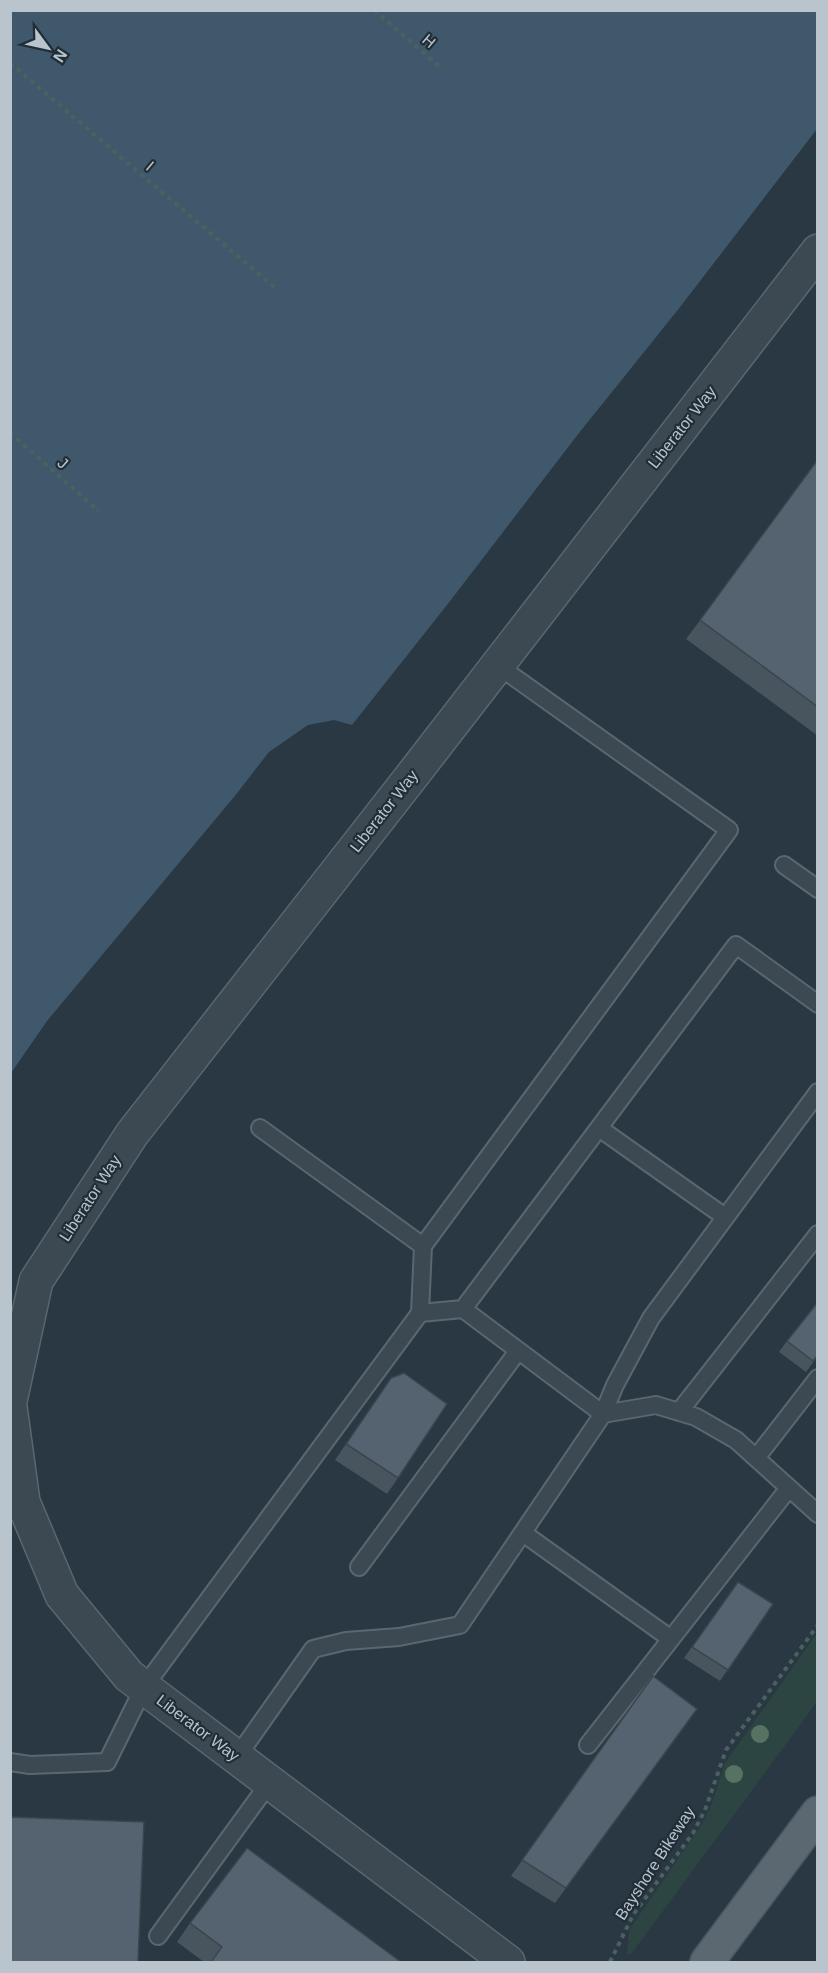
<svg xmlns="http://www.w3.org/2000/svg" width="828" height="1973" font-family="Helvetica,sans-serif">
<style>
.green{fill:#2c4543}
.water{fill:#3f586b}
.pier{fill:#293842}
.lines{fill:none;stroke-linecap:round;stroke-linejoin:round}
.lane-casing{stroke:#5b676f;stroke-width:20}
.street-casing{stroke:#5b676f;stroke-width:36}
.primary-casing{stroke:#49555e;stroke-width:36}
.path{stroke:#4b6160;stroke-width:4;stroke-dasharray:4.5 4.5;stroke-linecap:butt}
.lane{stroke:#3d4952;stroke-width:16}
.street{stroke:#3d4952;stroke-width:33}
.primary{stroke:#5b6872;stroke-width:33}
.tree{fill:#557262}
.wall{fill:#48555f}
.building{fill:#54636f;stroke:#3b454e;stroke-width:1.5}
.labels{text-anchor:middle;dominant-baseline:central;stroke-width:4.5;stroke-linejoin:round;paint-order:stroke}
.street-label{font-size:16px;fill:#bac4cc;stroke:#212e38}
</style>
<rect width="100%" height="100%" fill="#293842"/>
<path class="green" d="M817,1633V1702L632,1953L627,1954L629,1930L702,1824L712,1803L725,1763Z"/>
<path class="water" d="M11,11H817V137L324,776L11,1191Z"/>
<path class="pier" d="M817,129L818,142L326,778L10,1194L11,1073L47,1021L234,797L269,752L308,725L334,720L352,725L447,605L579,433L677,311Z"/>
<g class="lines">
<defs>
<path id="lane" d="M784,865L818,889
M599,1128L725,1217
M423,1246L729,830L497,665
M463,1309L603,1414L656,1405L696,1417L736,1440L818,1514
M420,1313L463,1309L736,945L818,1004
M679,1412L818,1234
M756,1458L818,1378
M523,1533L671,1639
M359,1567L518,1351
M588,1745L789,1488
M237,1757L313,1649L346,1641L399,1637L460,1625L603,1414L615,1385L651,1318L818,1092
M10,1762L30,1765L107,1762L144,1687L420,1313L423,1246L260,1128
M158,1936L270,1782"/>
<path id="street" d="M10,1401L36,1281L132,1134L411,777L818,251
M10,1407L23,1502L62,1595L129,1676L508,1962"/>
<path id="primary" d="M707,1962L818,1813"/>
</defs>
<use href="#lane" class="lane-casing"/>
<use href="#street" class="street-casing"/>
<use href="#primary" class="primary-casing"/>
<path class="path" d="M374,10L440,67
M10,63L274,287
M10,433L99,511
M610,1962L633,1915L693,1833L705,1810L726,1750L818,1625"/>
<use href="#lane" class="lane"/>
<use href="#street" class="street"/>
<use href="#primary" class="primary"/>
</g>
<g class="tree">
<circle cx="760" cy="1734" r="9"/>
<circle cx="734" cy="1774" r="9"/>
</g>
<path class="wall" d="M818,463V736L686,639Z
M787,1341L818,1356L806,1372L779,1352Z
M391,1378L398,1478L387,1494L335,1460Z
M738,1582L773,1604L720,1681L684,1658Z
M653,1676L686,1725L555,1903L511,1876Z
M190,1923L401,1962H204L177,1942Z"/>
<path class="building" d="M816,462L818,463V707L700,620Z
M818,1302V1355L813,1361L787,1341Z
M404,1373L447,1404L398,1478L346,1444L391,1378Z
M738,1582L773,1604L728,1670L692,1647Z
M653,1676L697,1709L566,1888L522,1860Z
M10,1817L144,1822L138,1962H10Z
M247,1848L401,1962H211L222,1947L190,1923Z"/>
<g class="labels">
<g class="street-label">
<text transform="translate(429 41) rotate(40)">H</text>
<text transform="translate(150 166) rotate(40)">I</text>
<text transform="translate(682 427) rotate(-52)">Liberator Way</text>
<text transform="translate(63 463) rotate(41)">J</text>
<text transform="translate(384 811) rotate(-52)">Liberator Way</text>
<text transform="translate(90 1198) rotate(-57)">Liberator Way</text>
<text transform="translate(198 1728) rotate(37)">Liberator Way</text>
<text transform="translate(655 1863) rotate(-57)">Bayshore Bikeway</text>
</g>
</g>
<rect width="828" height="1973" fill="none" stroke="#bac4cc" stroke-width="24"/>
<g transform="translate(48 48) rotate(123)" stroke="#212e38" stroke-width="4.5" paint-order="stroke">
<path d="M0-4.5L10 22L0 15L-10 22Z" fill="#bac4cc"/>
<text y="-9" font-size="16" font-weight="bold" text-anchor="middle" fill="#bac4cc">N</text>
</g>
</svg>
